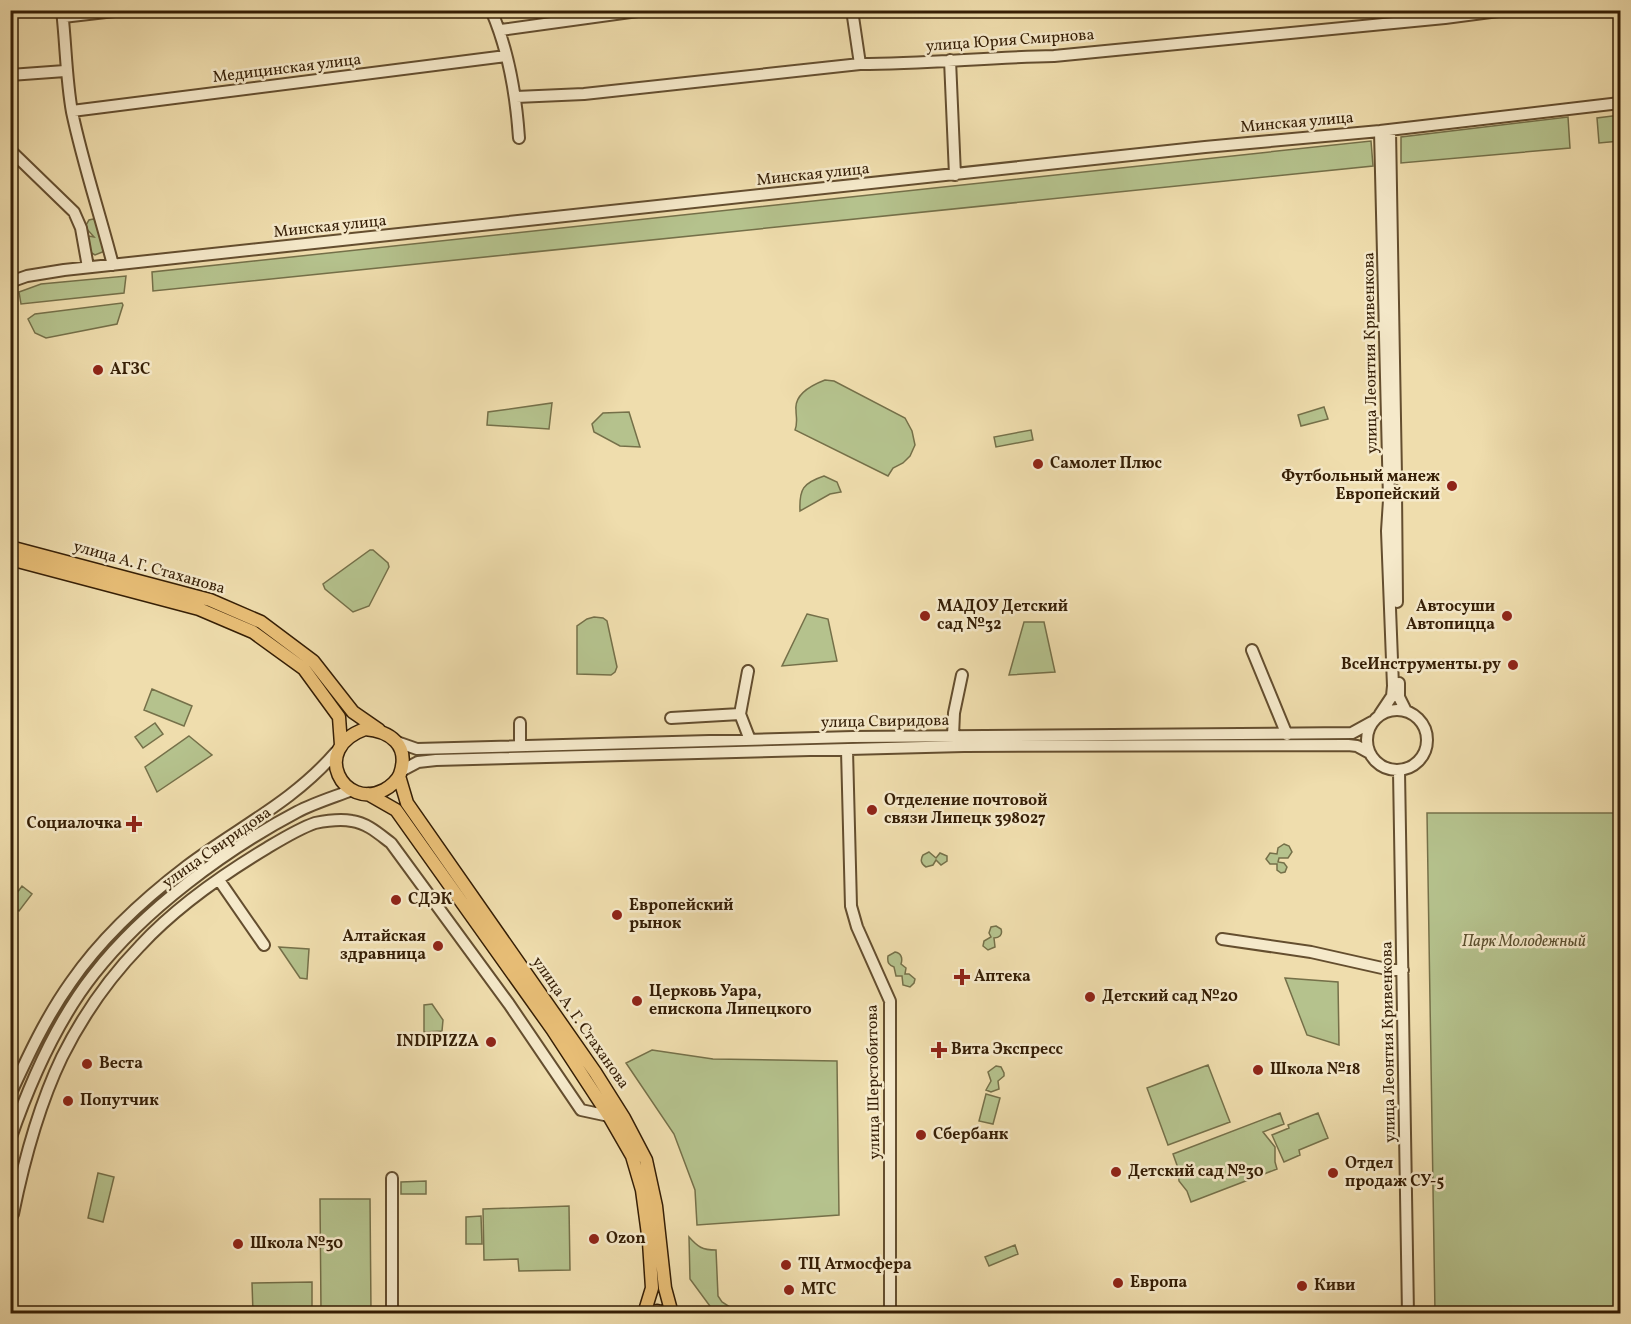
<svg xmlns="http://www.w3.org/2000/svg" width="1631" height="1324" font-family="Vollkorn,serif">
<style>
.green{fill:#b5c28d;stroke:#757049;stroke-width:1.5}
.lines{fill:none;stroke-linecap:round;stroke-linejoin:round}
.minor-casing{stroke:#644e2f;stroke-width:14}
.major-casing{stroke:#351e05;stroke-width:15}
.minor{stroke:#f5e9ca;stroke-width:10}
.major{stroke:#e8be76;stroke-width:12}
.poi-dot{fill:#8f2418;stroke:#f5e9ca;stroke-width:2}
.labels{text-anchor:middle;dominant-baseline:central;stroke-width:5;stroke-linejoin:round;paint-order:stroke}
.street-label{font-size:16px;fill:#351e05;stroke:#f5e9ca}
.poi-label{font-size:16px;font-weight:bold;fill:#351e05;stroke:#f5e9ca;text-anchor:start}
.park-label{font-size:16px;font-style:italic;fill:#5b4f2e;stroke:#f5e9ca}
</style>
<rect width="100%" height="100%" fill="#efddad"/>
<filter id="stains"><feTurbulence type="fractalNoise" baseFrequency=".00333" numOctaves="4"/><feColorMatrix values="0 0 0 0 .2 0 0 0 0 .09 0 0 0 0 .02 0 0 0 .5 -.17"/></filter>
<radialGradient id="worn" r=".72"><stop offset=".6" stop-color="#630" stop-opacity="0"/><stop offset="1" stop-color="#630" stop-opacity=".3"/></radialGradient>
<path class="green" d="M1620,115V141L1599,143L1597,118Z
M1568,117L1570,148L1401,163V137Z
M1371,141L1373,166L153,291L152,272Z
M93,219L96,221L105,251L95,255L90,252L88,236L94,237L85,227L89,220Z
M126,276L124,293L21,304L19,292L41,284Z
M122,303L123,305L117,324L46,338L35,333L28,319L35,314Z
M825,380L834,381L905,418L912,431L915,445L910,456L903,463L893,468L888,476L795,430C798,422 796,418 796,410C794,394 812,385 825,380Z
M552,403L549,429L487,425L488,412Z
M1324,407L1328,419L1301,426L1298,415Z
M629,412L640,447L620,446L594,432L592,424L603,413Z
M1031,430L1033,440L996,447L994,437Z
M824,476L837,482L841,492L830,494L800,511C799,489 803,483 824,476Z
M370,550H373L388,563L389,567L369,606L353,612L325,589L323,584Z
M807,614L828,619L837,661L782,666Z
M594,617L603,618L607,621L617,667L615,672L611,675L577,674V626L587,619Z
M1024,622H1044L1055,672L1009,675Z
M152,689L192,706L184,726L144,710Z
M155,723L163,734L143,748L135,737Z
M189,736L212,755L157,792L145,767Z
M1427,813H1620V1313H1435Z
M1284,844L1289,846L1292,852L1288,858H1279L1278,862L1284,863L1287,867L1285,872L1281,873L1277,870V864H1270L1266,859L1270,853L1277,854L1278,848Z
M929,852L936,858L940,853L947,856V861L941,865L936,860L933,865L926,867C921,864 920,860 923,855Z
M22,886L32,894L19,911L11,905V901Z
M996,926L1001,929C1003,935 999,938 994,938L995,947L988,950L983,946L984,941L991,937L989,933L991,927Z
M279,947L309,949L307,979L300,978Z
M895,952C901,953 903,958 901,964L906,968L905,974H909L915,979L914,983L910,987L903,985L902,976H896L894,967C889,965 887,963 888,956Z
M1285,978L1338,982L1339,1045L1307,1035Z
M432,1004L443,1020L442,1031L424,1032V1005Z
M652,1050L713,1059L837,1061L839,1215L697,1225L695,1190L674,1134L626,1063Z
M1208,1065L1230,1122L1168,1145L1147,1088Z
M996,1066L1001,1067L1004,1073V1076L998,1081L999,1089L991,1092L986,1090L991,1081L988,1072Z
M986,1094L1000,1098L993,1124L979,1121Z
M1280,1113L1284,1124L1263,1132L1275,1147V1162L1277,1169L1191,1202L1187,1191L1179,1181L1178,1168L1173,1154Z
M1318,1113L1328,1138L1299,1150L1300,1155L1284,1162L1272,1135L1289,1128L1288,1125Z
M98,1173L114,1177L103,1222L88,1218Z
M426,1181V1194H401V1182Z
M320,1199H370L371,1311H321Z
M569,1206L570,1270L519,1271L518,1259L484,1260L483,1209Z
M481,1216L482,1244H466V1217Z
M689,1237C698,1247 702,1250 716,1250L718,1296L722,1302L736,1311V1313H715L690,1279Z
M1015,1245L1018,1254L989,1266L985,1257Z
M312,1282V1313H253L252,1283Z"/>
<g class="lines">
<defs>
<path id="minor" d="M62,10C66,45 66,78 72,112C83,164 100,214 113,265
M491,10C509,51 516,94 519,138
M852,10L860,64
M63,17L123,10
M501,30L645,10
M950,60L955,175
M10,75L65,71
M516,97L584,94L860,64C925,64 989,57 1054,56L1445,18L1506,10
M72,111L506,56
M1390,130L1396,476
M1380,131L1389,500L1387,531L1393,686L1392,696L1380,714
M10,150L74,212L81,228L88,267
M10,282L27,276L64,270L1205,147L1380,131L1620,103
M1396,491L1397,602
M1252,650L1287,735
M748,671L740,714L750,740
M1399,683V697L1406,711
M1367 740a30 30 0 1 1 60 0a30 30 0 1 1-60 0Z
M671,718L740,714
M953,736L954,713L962,675
M397,742L417,749L853,737L1352,733L1372,722
M520,746V723
M847,750L851,906L857,927L890,1001V1314
M401,771L418,762L436,760L964,746L1348,745L1357,746L1368,752
M1399,771L1408,1314
M219,880L264,945
M1222,939L1311,952L1391,970H1403
M10,1095C28,1056 46,1017 71,982C102,937 145,898 187,866C239,827 293,802 336,752
M10,1140C30,1082 56,1022 94,974C144,910 225,850 297,812C314,803 334,797 352,790
M10,1213L13,1214C24,1160 38,1107 62,1057C82,1017 109,978 140,946C176,907 222,875 267,848C282,839 298,829 315,823C325,821 341,819 352,821C367,823 379,834 391,843L509,1004L581,1110L609,1116
M392,1314V1178"/>
<path id="major" d="M10,547L210,600L261,622L313,661L353,712L379,730
M10,559L199,609L253,632L304,669L339,717L341,745
M365,729C390,731 410,745 400,774C398,780 390,787 384,790C344,811 309,749 365,729Z
M399,776L407,803L595,1072L624,1118L646,1160L656,1206L665,1288L672,1314
M368,794L396,810L552,1029L609,1116L632,1156L642,1190L649,1242L652,1288L644,1314
M648,1314L657,1311L669,1314"/>
</defs>
<use href="#minor" class="minor-casing"/>
<use href="#major" class="major-casing"/>
<use href="#minor" class="minor"/>
<use href="#major" class="major"/>
</g>
<g class="poi-dot">
<circle cx="98" cy="370" r="6"/>
<circle cx="1038" cy="464" r="6"/>
<circle cx="1452" cy="486" r="6"/>
<circle cx="925" cy="616" r="6"/>
<circle cx="1507" cy="616" r="6"/>
<circle cx="1513" cy="665" r="6"/>
<circle cx="872" cy="810" r="6"/>
<path d="M131 815h6v6h6v6h-6v6h-6v-6h-6v-6h6z"/>
<circle cx="396" cy="900" r="6"/>
<circle cx="617" cy="915" r="6"/>
<circle cx="438" cy="946" r="6"/>
<path d="M959 968h6v6h6v6h-6v6h-6v-6h-6v-6h6z"/>
<circle cx="1090" cy="997" r="6"/>
<circle cx="637" cy="1001" r="6"/>
<circle cx="491" cy="1042" r="6"/>
<path d="M936 1041h6v6h6v6h-6v6h-6v-6h-6v-6h6z"/>
<circle cx="87" cy="1064" r="6"/>
<circle cx="1258" cy="1070" r="6"/>
<circle cx="68" cy="1101" r="6"/>
<circle cx="921" cy="1135" r="6"/>
<circle cx="1116" cy="1172" r="6"/>
<circle cx="1333" cy="1173" r="6"/>
<circle cx="594" cy="1239" r="6"/>
<circle cx="238" cy="1244" r="6"/>
<circle cx="786" cy="1265" r="6"/>
<circle cx="1118" cy="1283" r="6"/>
<circle cx="1302" cy="1286" r="6"/>
<circle cx="789" cy="1290" r="6"/>
</g>
<g class="labels">
<g class="street-label">
<text transform="translate(1010 41) rotate(-4)">улица Юрия Смирнова</text>
<text transform="translate(287 69) rotate(-7)">Медицинская улица</text>
<text transform="translate(1297 123) rotate(-5)">Минская улица</text>
<text transform="translate(813 175) rotate(-6)">Минская улица</text>
<text transform="translate(330 227) rotate(-6)">Минская улица</text>
<text transform="translate(1371 353) rotate(-91)">улица Леонтия Кривенкова</text>
<text transform="translate(149 568) rotate(16)">улица А. Г. Стаханова</text>
<text transform="translate(885 722) rotate(-1)">улица Свиридова</text>
<text transform="translate(217 848) rotate(-35)">улица Свиридова</text>
<text transform="translate(580 1023) rotate(55)">улица А. Г. Стаханова</text>
<text transform="translate(1389 1042) rotate(-91)">улица Леонтия Кривенкова</text>
<text transform="translate(874 1082) rotate(-91)">улица Шерстобитова</text>
</g>
<g class="poi-label">
<text x="110" y="370">АГЗС</text>
<text x="1050" y="464">Самолет Плюс</text>
<text x="1440" y="477" text-anchor="end">Футбольный манеж<tspan x="1440" dy="18">Европейский</tspan></text>
<text x="937" y="607">МАДОУ Детский<tspan x="937" dy="18">сад №32</tspan></text>
<text x="1495" y="607" text-anchor="end">Автосуши<tspan x="1495" dy="18">Автопицца</tspan></text>
<text x="1501" y="665" text-anchor="end">ВсеИнструменты.ру</text>
<text x="884" y="801">Отделение почтовой<tspan x="884" dy="18">связи Липецк 398027</tspan></text>
<text x="122" y="824" text-anchor="end">Социалочка</text>
<text x="408" y="900">СДЭК</text>
<text x="629" y="906">Европейский<tspan x="629" dy="18">рынок</tspan></text>
<text x="426" y="937" text-anchor="end">Алтайская<tspan x="426" dy="18">здравница</tspan></text>
<text x="974" y="977">Аптека</text>
<text x="649" y="992">Церковь Уара,<tspan x="649" dy="18">епископа Липецкого</tspan></text>
<text x="1102" y="997">Детский сад №20</text>
<text x="479" y="1042" text-anchor="end">INDIPIZZA</text>
<text x="951" y="1050">Вита Экспресс</text>
<text x="99" y="1064">Веста</text>
<text x="1270" y="1070">Школа №18</text>
<text x="80" y="1101">Попутчик</text>
<text x="933" y="1135">Сбербанк</text>
<text x="1345" y="1164">Отдел<tspan x="1345" dy="18">продаж СУ-5</tspan></text>
<text x="1128" y="1172">Детский сад №30</text>
<text x="606" y="1239">Ozon</text>
<text x="250" y="1244">Школа №30</text>
<text x="798" y="1265">ТЦ Атмосфера</text>
<text x="1130" y="1283">Европа</text>
<text x="1314" y="1286">Киви</text>
<text x="801" y="1290">МТС</text>
</g>
<g class="park-label">
<text x="1524" y="942">Парк Молодежный</text>
</g>
</g>
<rect width="1631" height="1324" fill="none" stroke="#efddad" stroke-width="36"/>
<rect x="12" y="12" width="1607" height="1300" fill="none" stroke="#351e05" stroke-width="3"/>
<rect x="18" y="18" width="1595" height="1288" fill="none" stroke="#351e05" stroke-width="1.5"/>
<rect width="100%" height="100%" filter="url(#stains)"/>
<rect width="100%" height="100%" fill="url(#worn)"/>
</svg>
